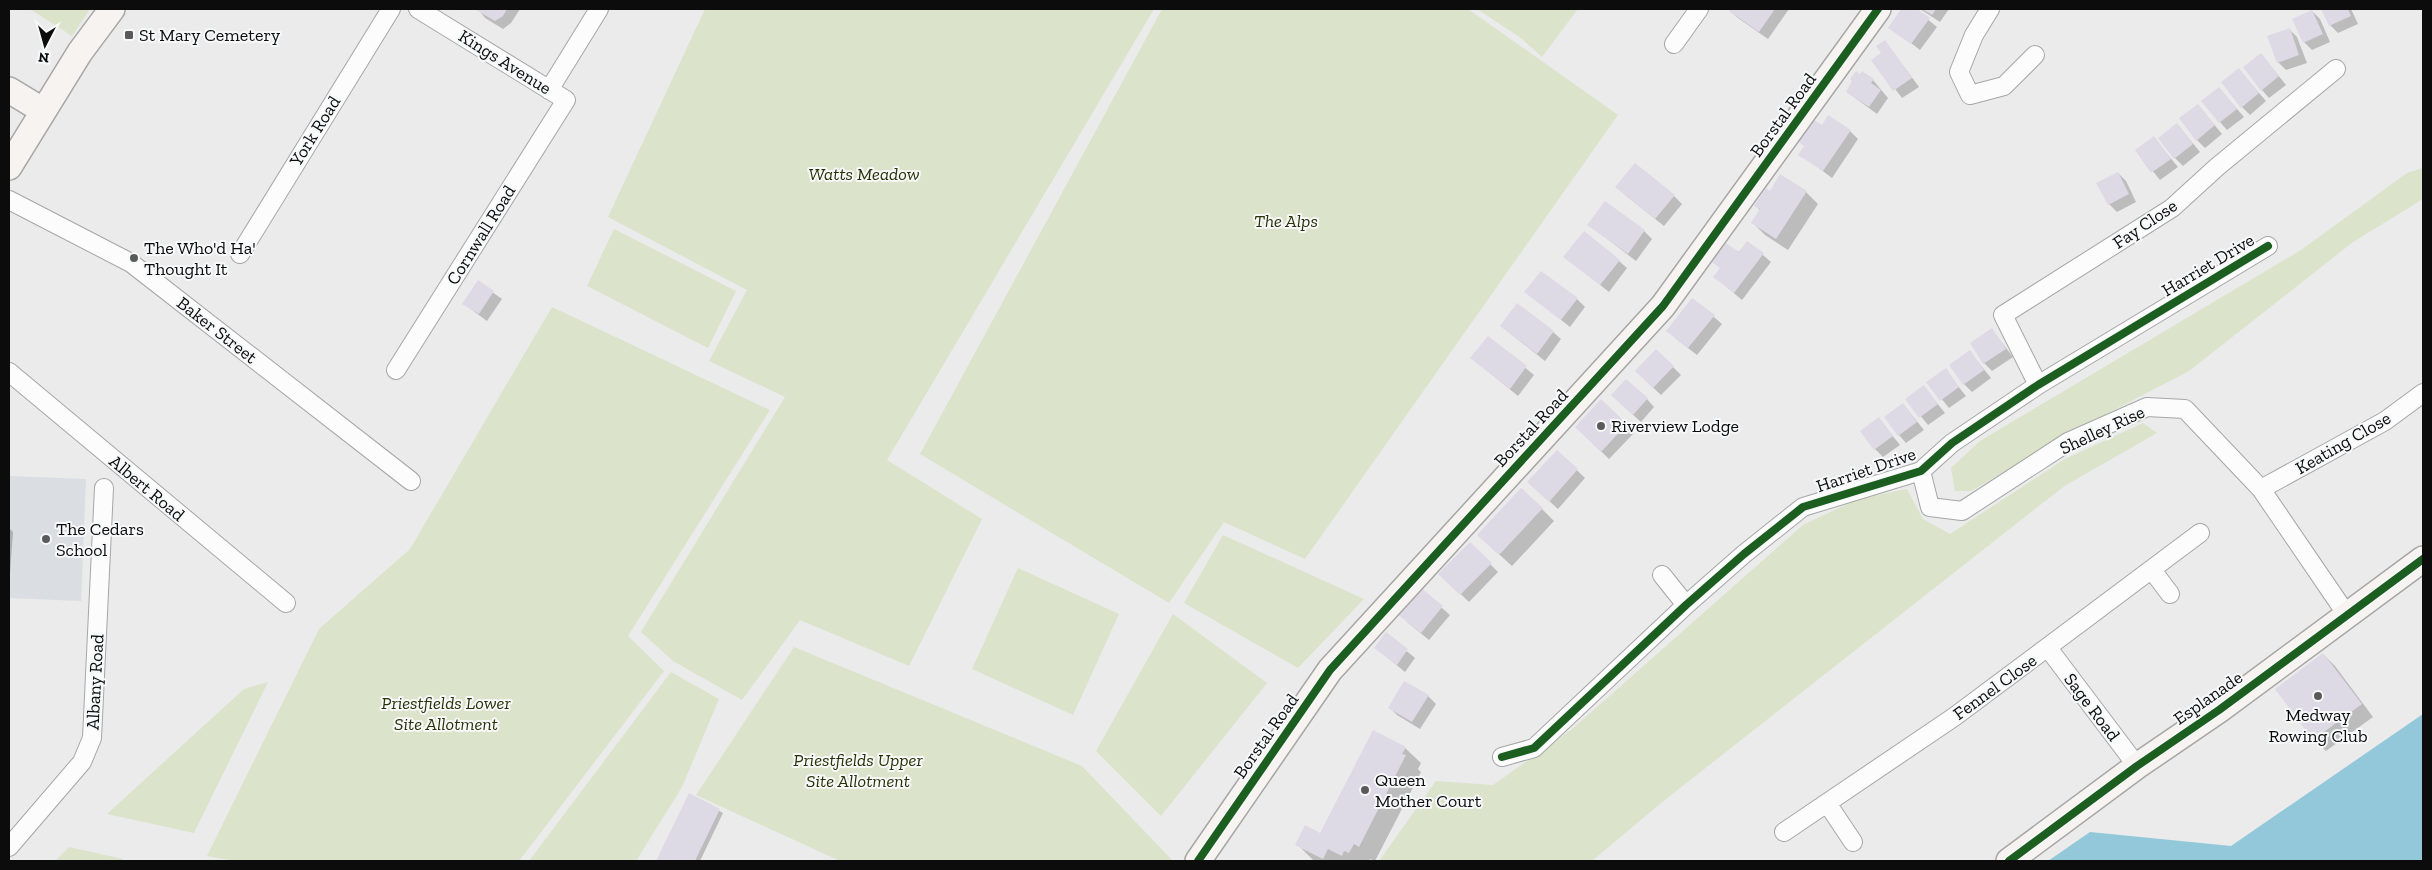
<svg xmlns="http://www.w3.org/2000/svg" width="2432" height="870" font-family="'Zilla Slab',serif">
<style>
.built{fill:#dadde1}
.green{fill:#dbe3cb}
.water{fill:#92c8d9}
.shadow{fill:#0003}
.building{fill:#ddd9e5}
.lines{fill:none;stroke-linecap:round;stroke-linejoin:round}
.street-casing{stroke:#a6a6a6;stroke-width:20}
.secondary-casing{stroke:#a6a6a6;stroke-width:28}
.street{stroke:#fcfcfc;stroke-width:18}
.secondary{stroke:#f6f3f1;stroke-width:25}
.cycleway-casing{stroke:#f7f8f9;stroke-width:11}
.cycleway{stroke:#1b5e20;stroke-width:8}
.poi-dot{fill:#5a5a5a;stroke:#f7f8f9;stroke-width:2}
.labels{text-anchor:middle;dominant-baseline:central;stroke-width:4;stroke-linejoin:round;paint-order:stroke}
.poi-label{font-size:18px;fill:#0c0c0c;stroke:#f7f8f9;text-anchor:start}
.street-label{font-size:18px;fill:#0c0c0c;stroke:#f7f8f9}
.park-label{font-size:18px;font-style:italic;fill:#283305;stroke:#f7f8f9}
</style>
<rect width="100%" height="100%" fill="#ebebeb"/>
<path class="built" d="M9,476L86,479L81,601L9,598Z"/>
<path class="green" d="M30,9H90L72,36Z
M705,9H1154L887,460L982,519L909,666L800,620L742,700L673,661L641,632L785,397L709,361L747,290L608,217Z
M1162,9H1468L1618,115L1305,559L1224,522L1169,603L920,454Z
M1477,9H1578L1542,57L1521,38Z
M2423,168V199L2353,242L2189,371L2097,419L1971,491H1955L1951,468L1980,441L2301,250L2407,173Z
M614,229L736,291L708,348L587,286Z
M552,307L770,410L628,636L664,671L519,861H236L207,856L319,629L410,549Z
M2143,423L2157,433L2066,485L2035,509L1661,803L1592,861H1379L1436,781L1493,785L1571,730L1803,525L1858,499L1907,489L1923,519L1950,534L2065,459Z
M1223,535L1364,599L1298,668L1184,603Z
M1018,568L1119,614L1073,715L972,669Z
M1173,614L1267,683L1161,816L1096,751Z
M794,647L1082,766L1173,861H840L696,795Z
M671,672L719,699L682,787L636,861H529Z
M268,682L194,833L107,814L244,689Z
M69,847L123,859L122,861H55Z"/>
<path class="water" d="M2423,714V861H2048L2090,832L2231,846Z"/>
<path class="shadow" d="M478,9H520L511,23L503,29L485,18Z
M1732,9H1789L1768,39L1738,18L1730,11Z
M1903,9H1915L1937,27L1920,50L1890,27Z
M1920,9H1949L1940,22Z
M2323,9H2351L2358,24L2338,33L2330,25Z
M2312,11L2320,19L2330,42L2312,50L2304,42Z
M2289,29L2297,37L2307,63L2286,70L2278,62Z
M1885,41L1919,87L1902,98L1873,60L1883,53Z
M2261,54L2286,85L2269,98L2262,90Z
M2239,70L2266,101L2250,115L2242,107Z
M1873,80L1888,98L1877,114L1847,92L1854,82Z
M2219,88L2244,117L2227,130L2220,122Z
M2198,105L2222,134L2205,148L2197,140Z
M2177,124L2200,152L2183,166L2175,158Z
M1822,127L1850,131L1858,139L1832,178L1800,154Z
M2154,138L2178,167L2160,180L2136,150Z
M2118,173L2126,181L2136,202L2117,212L2109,204Z
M1770,192H1806L1818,204L1788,250L1765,235L1753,223L1761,211L1755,205Z
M1625,195L1674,196L1682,204L1664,226Z
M1589,225L1644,231L1652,239L1636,261Z
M1748,242L1771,262L1742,300L1715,277Z
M1565,257L1619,261L1627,268L1609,292Z
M478,282L502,299L487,321L464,304Z
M1526,292L1577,299L1585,307L1570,327Z
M1693,299L1722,324L1697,355L1675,338Z
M1501,326L1553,332L1561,339L1545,361Z
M1992,330L2013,357L1992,371L1984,363Z
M1488,337L1534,375L1518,396L1472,358Z
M1970,352L1991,378L1972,392L1964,384Z
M1673,367L1681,375L1661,395L1644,379Z
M1945,370L1966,396L1949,408L1928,382Z
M1924,387L1945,413L1928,425L1907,399Z
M1647,399L1654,407L1641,422L1620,403Z
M1601,401L1634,433L1609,459L1576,427Z
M1903,404L1924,430L1906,443L1899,435Z
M1879,419L1900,445L1883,457L1875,449Z
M1557,451L1585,478L1558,509L1537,490Z
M1522,489L1554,521L1512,566L1491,547Z
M9,528L13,532L10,574H9Z
M1470,544L1498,572L1469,602L1440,574Z
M1420,589L1450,615L1429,640L1407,622Z
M1386,634L1415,658L1405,672L1376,648Z
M2323,654L2335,666L2373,717L2326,751L2314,739L2277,689Z
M1428,696L1436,704L1420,729L1397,715L1389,707Z
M1405,748L1421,763L1418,769L1421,772L1375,861L1370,859L1369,861L1313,860L1297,844L1321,835Z
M689,795L723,813L700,861H658Z"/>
<path class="building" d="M477,9H507L503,16L495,21L476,10Z
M1730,9H1775L1759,32L1729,11Z
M1901,9H1917L1930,18L1911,44L1888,28Z
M1922,9H1936L1932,15Z
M2321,9H2348L2351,16L2329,26Z
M2312,10L2323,34L2303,43L2292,19Z
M2290,28L2299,55L2277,63L2267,36Z
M1885,40L1912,78L1893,91L1871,60L1881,53L1876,46Z
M2261,53L2279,76L2261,91L2243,67Z
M2239,68L2259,93L2241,108L2221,82Z
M1856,71L1860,74L1862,71L1874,79L1871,83L1881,90L1869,107L1846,92L1852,81L1850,79Z
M2219,87L2237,109L2219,123L2201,101Z
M2198,104L2215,125L2196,141L2179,118Z
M1828,115L1851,130L1823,171L1798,155L1804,146L1799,142L1814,120L1822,125Z
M2177,123L2193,144L2174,159L2158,138Z
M2154,136L2171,159L2151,173L2135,150Z
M1635,163L1675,195L1655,219L1615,187Z
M2118,172L2129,194L2108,205L2096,183Z
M1780,174L1807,191L1776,239L1751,223L1760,209L1754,206L1766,188L1770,191Z
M1605,201L1645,230L1628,254L1587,225Z
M1584,231L1620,260L1600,285L1563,257Z
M1747,241L1764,253L1734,293L1713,277L1720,268L1712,262L1726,243L1739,252Z
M1541,271L1578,298L1561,320L1524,292Z
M478,280L494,291L479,314L462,304Z
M1692,298L1715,315L1688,348L1666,331Z
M1517,303L1554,331L1537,354L1500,326Z
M1992,328L2006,349L1983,364L1970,343Z
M1488,336L1527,366L1510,389L1470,358Z
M1656,349L1674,366L1653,388L1635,371Z
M1970,350L1984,370L1963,385L1949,365Z
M1946,368L1959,387L1940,401L1926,382Z
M1626,379L1648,398L1633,415L1611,395Z
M1924,385L1938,404L1919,418L1905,399Z
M1601,399L1627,424L1601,452L1575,427Z
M1903,403L1917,422L1898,436L1884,417Z
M1879,417L1893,436L1874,450L1860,431Z
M1557,450L1578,469L1549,502L1527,482Z
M1521,488L1543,508L1499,555L1477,535Z
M1470,542L1492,563L1460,595L1438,574Z
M1420,587L1443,606L1421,633L1397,614Z
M1386,632L1408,649L1397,665L1374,648Z
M2323,653L2362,704L2313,740L2275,689Z
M1404,681L1429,695L1412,722L1388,708Z
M1373,730L1406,747L1402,754L1406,755L1359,847L1354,844L1349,853L1344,851L1342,856L1328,849L1323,859L1295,845L1305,825L1320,833Z
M689,793L720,809L695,861H656Z"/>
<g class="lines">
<defs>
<path id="street" d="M1990,9L1974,35L1959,72L1970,95L2004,86L2035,55
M1674,44L1699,9
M549,90L599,9
M9,200L131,263L411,481
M240,254L391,9
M396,370L566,100L418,9
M9,372L286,603
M2038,385L2003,315L2172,208L2217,167L2336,69
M1921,471L1930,507L1962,511L2068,442L2147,407L2185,409L2261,489L2347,615
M2261,489L2385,421L2423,393
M2152,570L2170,594
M1662,575L1686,605
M2048,648L2137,766
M1502,757L1534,748L1686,605L1744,554L1803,507L1921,471L1952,443L2038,385L2268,246
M1827,803L1853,842
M1784,832L1954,717L2200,533
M9,847L82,762L92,738L104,488"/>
<path id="secondary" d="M9,90L42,110
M9,167L80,52L112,9
M1198,861L1330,670L1663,306L1878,9
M2009,861L2137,766L2219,710L2423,559"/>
</defs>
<use href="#street" class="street-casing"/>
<use href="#secondary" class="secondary-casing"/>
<use href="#street" class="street"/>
<use href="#secondary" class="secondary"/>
<defs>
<path id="cycleway" d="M1502,757L1534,748L1686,605L1744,554L1803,507L1921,471L1952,443L2038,385L2268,246
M1198,861L1330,670L1663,306L1878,9
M2009,861L2137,766L2219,710L2423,559"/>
</defs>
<use href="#cycleway" class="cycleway-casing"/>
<use href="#cycleway" class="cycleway"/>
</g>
<g class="poi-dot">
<rect x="124" y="30" width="10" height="10" rx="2.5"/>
<circle cx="134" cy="258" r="5"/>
<circle cx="1601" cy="426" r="5"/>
<circle cx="46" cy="539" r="5"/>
<circle cx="2318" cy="696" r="5"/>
<circle cx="1365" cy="790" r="5"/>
</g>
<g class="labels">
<g class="poi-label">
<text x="139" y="35">St Mary Cemetery</text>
<text x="144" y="248">The Who'd Ha'<tspan x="144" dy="21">Thought It</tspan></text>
<text x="1611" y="426">Riverview Lodge</text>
<text x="56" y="529">The Cedars<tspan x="56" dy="21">School</tspan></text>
<text x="2318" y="715" text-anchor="middle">Medway<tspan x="2318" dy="21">Rowing Club</tspan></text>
<text x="1375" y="780">Queen<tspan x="1375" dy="21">Mother Court</tspan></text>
</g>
<g class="street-label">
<text transform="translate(505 62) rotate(32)">Kings Avenue</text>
<text transform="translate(1783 115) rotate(-54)">Borstal Road</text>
<text transform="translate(315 131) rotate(-58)">York Road</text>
<text transform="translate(2145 224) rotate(-34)">Fay Close</text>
<text transform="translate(481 235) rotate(-58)">Cornwall Road</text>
<text transform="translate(2208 265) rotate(-31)">Harriet Drive</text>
<text transform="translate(217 330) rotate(38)">Baker Street</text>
<text transform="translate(1531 428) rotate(-47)">Borstal Road</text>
<text transform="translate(2102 430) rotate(-25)">Shelley Rise</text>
<text transform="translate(2343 443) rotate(-30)">Keating Close</text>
<text transform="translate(1866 470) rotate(-19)">Harriet Drive</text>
<text transform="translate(147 488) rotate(40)">Albert Road</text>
<text transform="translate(95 682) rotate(-87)">Albany Road</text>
<text transform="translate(1995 687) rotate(-36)">Fennel Close</text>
<text transform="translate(2208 698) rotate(-35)">Esplanade</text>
<text transform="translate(2092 707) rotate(53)">Sage Road</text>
<text transform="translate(1266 736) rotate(-55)">Borstal Road</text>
</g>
<g class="park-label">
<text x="864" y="174">Watts Meadow</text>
<text x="1286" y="221">The Alps</text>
<text x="446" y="703">Priestfields Lower<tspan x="446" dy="21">Site Allotment</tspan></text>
<text x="858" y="760">Priestfields Upper<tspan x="858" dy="21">Site Allotment</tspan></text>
</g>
</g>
<rect width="2432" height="870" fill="none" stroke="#0c0c0c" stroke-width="20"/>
<g transform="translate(45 45) rotate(186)" stroke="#f7f8f9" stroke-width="4" paint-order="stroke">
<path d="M0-4L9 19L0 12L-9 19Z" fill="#0c0c0c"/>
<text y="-8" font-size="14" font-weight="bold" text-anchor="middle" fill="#0c0c0c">N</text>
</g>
</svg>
